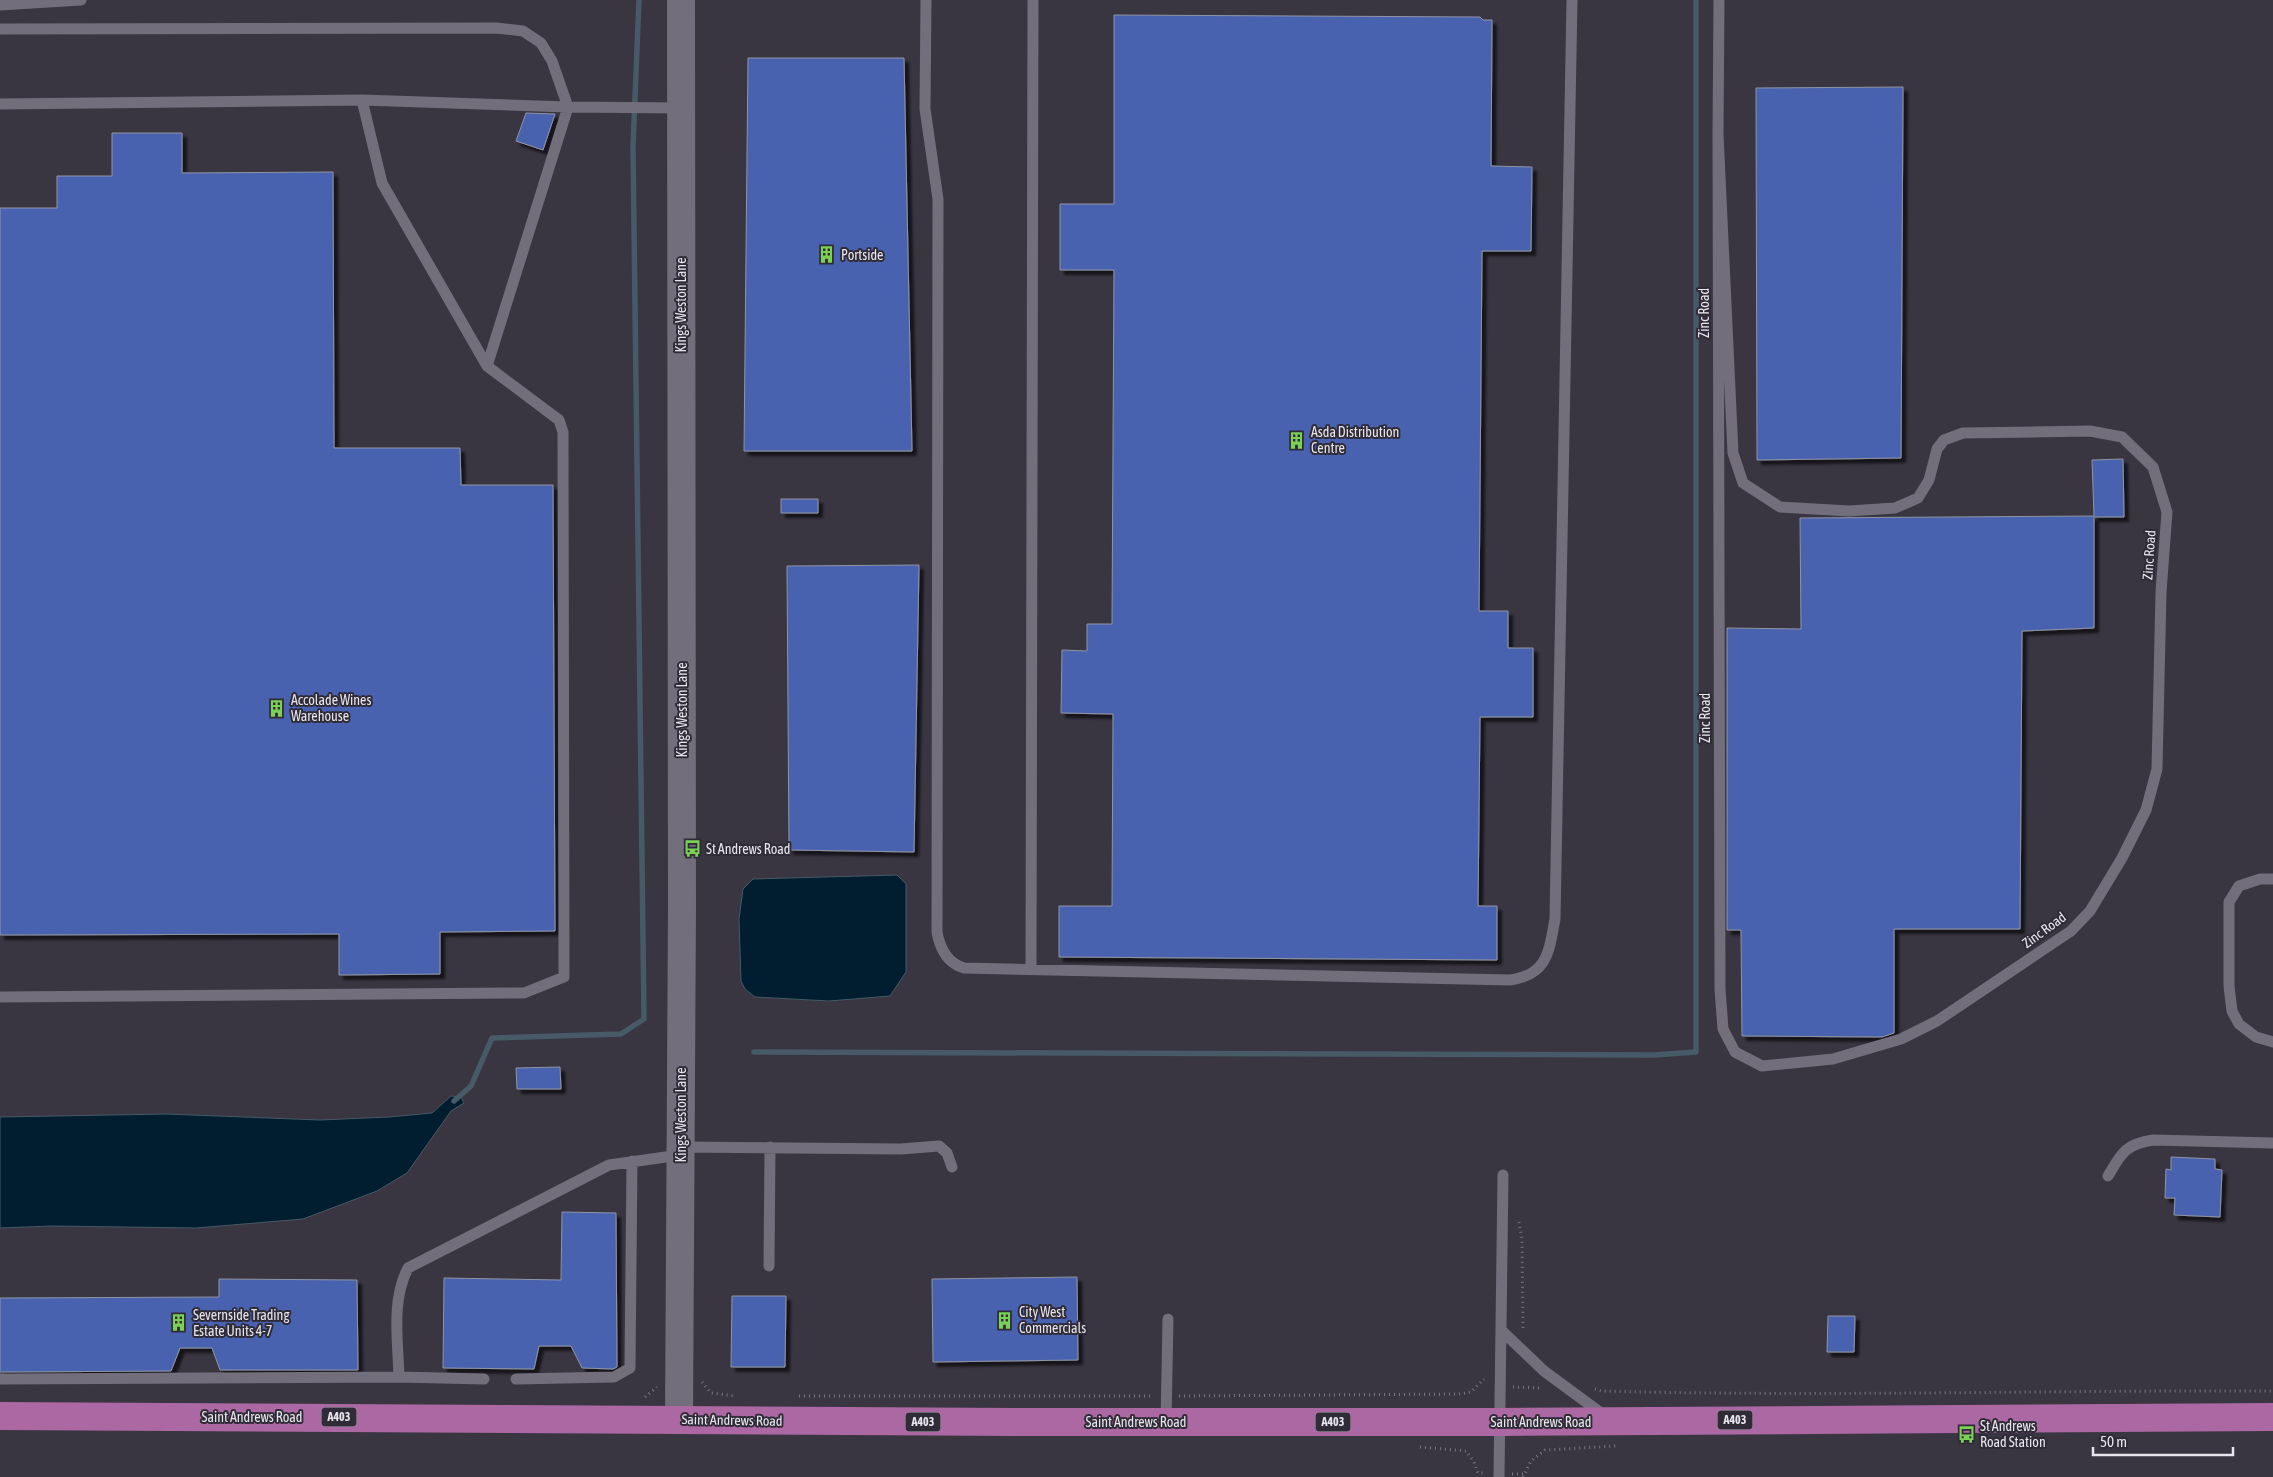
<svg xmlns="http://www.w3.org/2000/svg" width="2273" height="1477" font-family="'Asap Condensed',sans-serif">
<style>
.water{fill:#001e2f;stroke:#465a68}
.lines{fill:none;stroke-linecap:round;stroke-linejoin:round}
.stream{stroke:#465a68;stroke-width:5.5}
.building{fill:#4a62b0;stroke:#8f95a3;filter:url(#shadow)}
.path{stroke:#797680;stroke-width:3;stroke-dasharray:1 4;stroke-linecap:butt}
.service{stroke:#726e7b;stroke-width:11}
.tertiary{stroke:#726e7b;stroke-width:28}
.trunk{stroke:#ac68a2;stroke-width:28}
.labels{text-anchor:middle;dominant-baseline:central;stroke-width:4;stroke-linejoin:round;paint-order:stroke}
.shield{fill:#2f2b37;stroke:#b0aeb6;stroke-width:1}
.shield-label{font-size:12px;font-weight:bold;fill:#e8e6ed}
.poi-label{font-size:14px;fill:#e8e6ed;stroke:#2f2b37;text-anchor:start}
.street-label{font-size:14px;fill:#e8e6ed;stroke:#2f2b37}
</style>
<defs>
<filter id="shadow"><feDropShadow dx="4.5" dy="4.5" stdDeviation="1" flood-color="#0009"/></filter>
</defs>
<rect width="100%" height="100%" fill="#393541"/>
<path class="water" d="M897,875L906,884V972L890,996L829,1001L755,997L745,989L741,981L739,919L743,889L753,879Z
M451,1096L461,1097L464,1103L451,1111L407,1173L377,1191L303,1219L196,1228L52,1226L0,1228V1117L166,1114L320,1120L389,1117L432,1113Z"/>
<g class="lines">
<path class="stream" d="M754,1052L1653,1055L1696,1052V0
M454,1101L471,1086L492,1038L621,1034L644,1019L633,146L639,0"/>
</g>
<path class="building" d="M1114,15L1480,17L1483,20H1492L1491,166L1532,167L1531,251H1482L1479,611H1508V648H1533V717H1480L1478,906H1497V960L1059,957V906H1112L1113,714L1061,713L1062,650L1087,651V624H1112L1114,270H1060V204H1114Z
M748,58H904L912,451H744Z
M1903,87L1901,458L1757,460L1756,88Z
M526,113L555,114L543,150L516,141Z
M112,133H182V173L333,172L334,448H460L461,485H553L555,931L440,932V974L339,975V934L0,935V208H57V176H112Z
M2123,459L2124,517H2094V628L2022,631L2020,929H1894V1033L1882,1037L1742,1036L1741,930H1727V628L1801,629L1800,518L2094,516L2092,460Z
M781,499H818V513H781Z
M919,565L914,852L789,850L787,566Z
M560,1067L561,1089H517L516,1068Z
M2171,1157L2215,1159V1169L2222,1170L2220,1217L2174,1215L2175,1198H2165L2166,1169L2171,1170Z
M562,1212L616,1213L617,1367L613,1369L582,1368L571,1346H539L534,1369L443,1368L444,1278L561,1280Z
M1077,1277L1078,1360L933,1362L932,1279Z
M219,1279L357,1280L358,1370H220L212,1348H180L171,1371L0,1372V1298L219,1297Z
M732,1296H786L785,1367H731Z
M1828,1316H1855L1854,1352H1827Z"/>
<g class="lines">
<path class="path" d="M1519,1222L1522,1239L1523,1330
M702,1382L711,1393L735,1396
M1513,1387L1542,1388
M1595,1389L1601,1391C1825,1397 2049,1390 2273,1391
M799,1396H1153
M1179,1396L1459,1394L1471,1392L1484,1379
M645,1397L657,1387
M1420,1447L1466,1451L1474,1462L1478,1473H1485
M1512,1474H1523
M1523,1477L1531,1461L1545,1450L1616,1446"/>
<path class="service" d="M926,0L925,109L938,199L937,932C940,949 947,963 964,968L1510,980C1548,975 1549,951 1555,919L1572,0
M0,5L81,0
M0,29L496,28L523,31L541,43L552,61L568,107L487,366L559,420L563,432L564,977L524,993L0,997
M362,100L382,183L487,366
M0,104L362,100L568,107L681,108
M1718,134L1733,453L1743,483L1780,507L1849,511L1895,508L1918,498L1929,480L1937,449L1944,440L1963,433L2090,431L2122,437L2153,467L2167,512L2161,592L2157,769L2146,810L2122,858L2090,911L2071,931L1937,1021L1901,1039L1833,1059L1762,1066L1735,1052L1723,1029L1720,989L1718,134L1719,0
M2273,879H2260L2239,886L2229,902V986L2232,1011L2239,1024L2256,1037L2273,1042
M1031,969L1033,0
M681,1147L901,1149L939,1146L947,1153L952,1167
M2108,1176C2121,1154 2125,1144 2153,1140L2273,1143
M769,1266L770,1147
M1501,1330L1544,1371L1605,1416
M399,1377C398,1340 391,1301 408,1268L609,1165L680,1155
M0,1379L399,1377L484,1379
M516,1379L614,1377L630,1368L632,1161
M1166,1422L1168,1319
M1499,1477L1503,1175"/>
<path class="tertiary" d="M679,1419L682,907L681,0"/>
<path class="trunk" d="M0,1416L1016,1422H1500L2273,1417"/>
</g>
<defs>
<symbol id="building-bare" viewBox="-9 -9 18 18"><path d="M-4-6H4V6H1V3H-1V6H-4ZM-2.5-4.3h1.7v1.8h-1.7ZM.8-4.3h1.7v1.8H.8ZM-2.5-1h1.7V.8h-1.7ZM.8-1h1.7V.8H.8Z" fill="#7bd156" stroke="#2f2b37" stroke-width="2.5" paint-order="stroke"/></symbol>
<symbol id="bus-bare" viewBox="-9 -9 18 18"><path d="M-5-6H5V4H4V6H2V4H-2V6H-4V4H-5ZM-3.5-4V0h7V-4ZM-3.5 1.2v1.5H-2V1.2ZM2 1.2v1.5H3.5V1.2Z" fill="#7bd156" stroke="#2f2b37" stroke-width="2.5" paint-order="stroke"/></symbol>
</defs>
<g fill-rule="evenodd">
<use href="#building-bare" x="814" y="242" width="25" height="25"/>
<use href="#building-bare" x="1284" y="428" width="25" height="25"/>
<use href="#building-bare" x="264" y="696" width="25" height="25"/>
<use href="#bus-bare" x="680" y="836" width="25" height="25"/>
<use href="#building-bare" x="992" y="1308" width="25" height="25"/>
<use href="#building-bare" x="166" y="1310" width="25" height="25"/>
<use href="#bus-bare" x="1954" y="1422" width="25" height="25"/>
</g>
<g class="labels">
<g class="shield">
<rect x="321.5" y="1407.5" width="35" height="19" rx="4"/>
<rect x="1717.5" y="1410.5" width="35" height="19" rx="4"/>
<rect x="905.5" y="1412.5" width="35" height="19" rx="4"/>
<rect x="1315.5" y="1412.5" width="35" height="19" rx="4"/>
</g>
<g class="shield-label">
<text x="339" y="1417">A403</text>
<text x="1735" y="1420">A403</text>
<text x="923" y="1422">A403</text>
<text x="1333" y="1422">A403</text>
</g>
<g class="poi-label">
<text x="841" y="255">Portside</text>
<text x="1311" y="432">Asda Distribution<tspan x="1311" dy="16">Centre</tspan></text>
<text x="291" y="700">Accolade Wines<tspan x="291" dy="16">Warehouse</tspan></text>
<text x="706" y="849">St Andrews Road</text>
<text x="1019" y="1312">City West<tspan x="1019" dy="16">Commercials</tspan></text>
<text x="193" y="1315">Severnside Trading<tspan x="193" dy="16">Estate Units 4-7</tspan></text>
<text x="1980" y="1426">St Andrews<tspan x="1980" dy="16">Road Station</tspan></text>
</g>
<g class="street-label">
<text transform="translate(681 305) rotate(-90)">Kings Weston Lane</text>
<text transform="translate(1704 313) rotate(-90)">Zinc Road</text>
<text transform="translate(2149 555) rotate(-86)">Zinc Road</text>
<text transform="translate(682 710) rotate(-90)">Kings Weston Lane</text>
<text transform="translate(1705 718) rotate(-90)">Zinc Road</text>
<text transform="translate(2044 930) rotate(-36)">Zinc Road</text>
<text transform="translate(681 1115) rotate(-90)">Kings Weston Lane</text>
<text x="252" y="1417">Saint Andrews Road</text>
<text transform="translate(732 1420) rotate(1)">Saint Andrews Road</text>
<text x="1136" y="1422">Saint Andrews Road</text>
<text x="1541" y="1422">Saint Andrews Road</text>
</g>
</g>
<path d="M2093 1447v8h140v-8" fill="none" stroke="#e8e6ed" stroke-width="2.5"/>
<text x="2100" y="1447" font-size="15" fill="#e8e6ed" stroke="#2f2b37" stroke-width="4" paint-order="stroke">50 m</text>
</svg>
